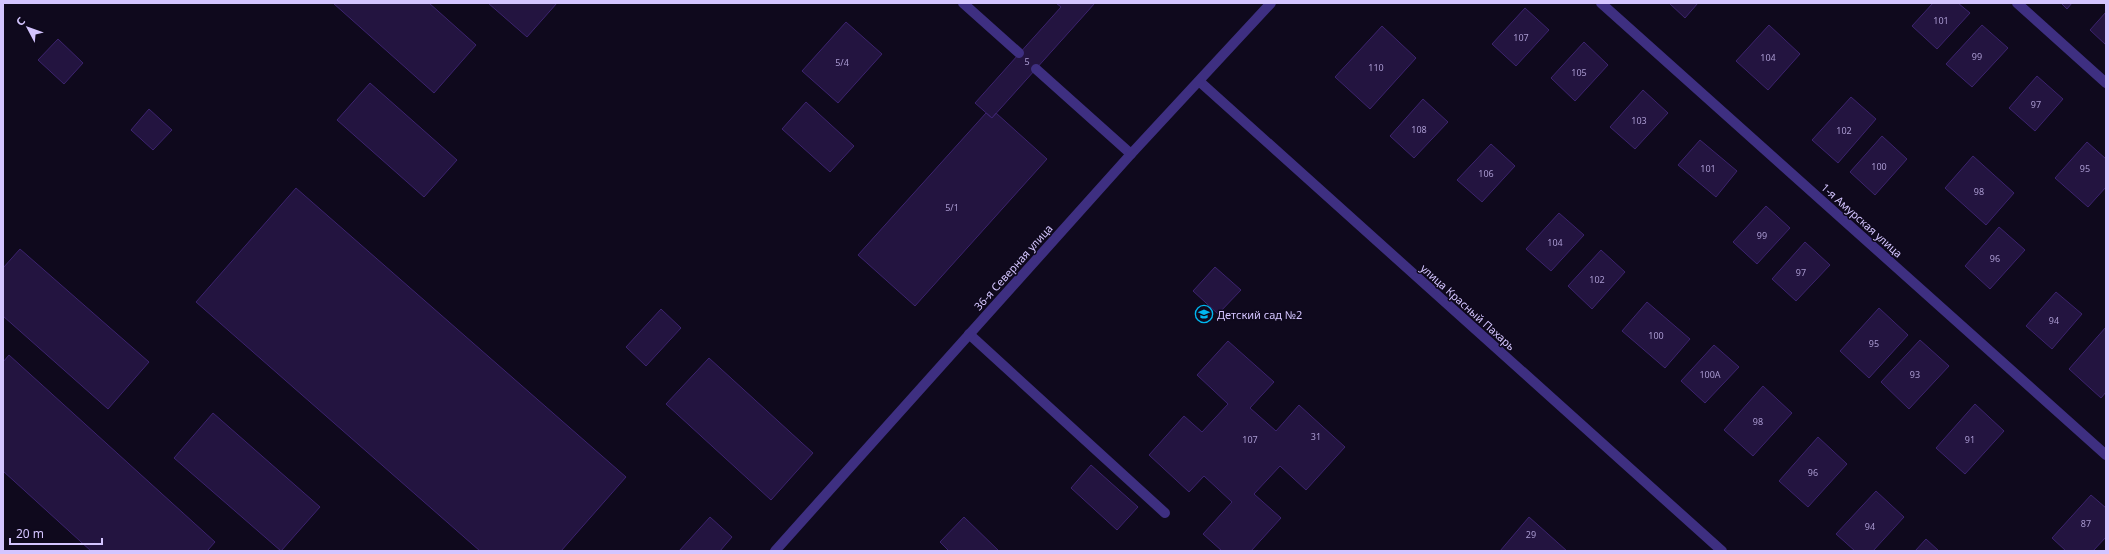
<svg xmlns="http://www.w3.org/2000/svg" width="2109" height="554" font-family="'Noto Sans',sans-serif">
<style>
.building{fill:#231440;stroke:#3c236e}
.lines{fill:none;stroke-linecap:round;stroke-linejoin:round}
.service{stroke:#3e2f81;stroke-width:10}
.minor{stroke:#3e2f81;stroke-width:10}
.labels{text-anchor:middle;dominant-baseline:central;stroke-width:3;stroke-linejoin:round;paint-order:stroke}
.number-label{font-size:9px;fill:#a899cf}
.street-label{font-size:11px;fill:#d4c5ff;stroke:#0f091d}
.poi-label{font-size:11px;fill:#d4c5ff;stroke:#0f091d;text-anchor:start}
</style>
<rect width="100%" height="100%" fill="#0f091d"/>
<path class="building" d="M333,3H429L476,45L434,93Z
M488,3H557L527,37Z
M1056,3H1095L992,118L975,103L1061,7Z
M1669,3H1698L1685,18Z
M1933,3H1958L1970,13L1937,49L1912,26Z
M2061,3H2072L2067,9Z
M1525,8L1549,30L1516,66L1492,44Z
M2106,12V45L2090,30Z
M846,22L882,54L838,103L802,71Z
M1769,25L1800,54L1768,90L1736,61Z
M1982,25L2008,48L1972,87L1946,64Z
M1382,26L1416,58L1370,109L1335,77Z
M58,39L83,63L64,84L38,60Z
M1584,42L1608,65L1575,101L1551,78Z
M2037,76L2063,99L2035,131L2009,108Z
M370,83L457,160L424,197L337,120Z
M1643,90L1668,113L1635,149L1610,127Z
M1851,97L1876,119L1838,163L1812,140Z
M1423,99L1448,122L1414,158L1390,136Z
M806,102L854,146L830,172L782,129Z
M149,109L172,130L153,150L131,130Z
M986,113L992,118L996,113L1047,159L915,306L858,255Z
M1882,136L1907,159L1875,195L1850,172Z
M1700,140L1737,171L1716,197L1678,165Z
M2087,142L2106,159V187L2088,207L2055,178Z
M1491,144L1515,166L1482,202L1457,180Z
M1973,156L2014,193L1986,225L1945,188Z
M296,188L626,477L561,551H480L196,302Z
M1766,206L1790,228L1757,264L1733,242Z
M1559,213L1584,235L1551,271L1526,249Z
M1999,227L2025,250L1990,289L1965,266Z
M1805,242L1830,265L1796,301L1772,279Z
M20,249L149,362L108,409L3,316V268Z
M1601,250L1625,272L1592,309L1568,286Z
M1215,267L1241,290L1218,314L1193,291Z
M2056,292L2082,314L2052,349L2026,326Z
M1647,302L1690,339L1665,368L1622,331Z
M1879,308L1908,335L1869,378L1840,351Z
M661,309L681,328L646,366L626,347Z
M2106,327V392L2101,398L2069,369Z
M1920,340L1949,366L1909,409L1881,382Z
M1228,341L1274,382L1250,408L1276,431L1299,405L1345,447L1306,490L1280,466L1254,494L1281,518L1251,551H1222L1203,534L1232,502L1204,476L1189,492L1149,455L1184,416L1202,432L1228,404L1197,375Z
M1714,345L1739,367L1705,403L1681,381Z
M9,355L215,542L207,551H91L3,471V362Z
M709,358L813,453L771,500L666,404Z
M1763,386L1792,413L1753,456L1724,430Z
M1975,404L2004,431L1965,474L1936,448Z
M213,413L320,507L281,551L174,458Z
M1818,437L1847,464L1808,507L1779,481Z
M1091,465L1138,507L1117,530L1071,488Z
M1876,491L1904,517L1873,551H1855L1836,534Z
M2091,495L2106,508V537L2093,551H2066L2052,538Z
M710,517L732,537L720,551H679Z
M964,517L999,551H949L940,542Z
M1529,517L1567,551H1500Z
M1926,539L1939,551H1915Z"/>
<g class="lines">
<path class="service" d="M963,3L1019,53
M1036,69L1131,154
M969,334L1165,513"/>
<path class="minor" d="M1601,3L2106,455
M2017,3L2106,83
M1199,81L1722,551
M775,551L1131,154L1271,3"/>
</g>
<defs>
<symbol id="school-ring" viewBox="-11 -11 22 22"><circle r="9.5" fill="#0f091d" stroke="#00b7f0" stroke-width="1.5"/><path d="M0-5L7-2L0 1L-7-2ZM-4 1L0 2.5L4 1V4Q0 6-4 4Z" fill="#00b7f0"/></symbol>
</defs>
<g fill-rule="evenodd">
<use href="#school-ring" x="1194" y="304" width="20" height="20"/>
</g>
<g class="labels">
<g class="number-label">
<text x="1941" y="20">101</text>
<text x="1521" y="37">107</text>
<text x="1977" y="56">99</text>
<text x="1768" y="57">104</text>
<text x="1027" y="61">5</text>
<text x="842" y="62">5/4</text>
<text x="1376" y="67">110</text>
<text x="1579" y="72">105</text>
<text x="2036" y="104">97</text>
<text x="1639" y="120">103</text>
<text x="1419" y="129">108</text>
<text x="1844" y="130">102</text>
<text x="1879" y="166">100</text>
<text x="1708" y="168">101</text>
<text x="2085" y="168">95</text>
<text x="1486" y="173">106</text>
<text x="1979" y="191">98</text>
<text x="952" y="207">5/1</text>
<text x="1762" y="235">99</text>
<text x="1555" y="242">104</text>
<text x="1995" y="258">96</text>
<text x="1801" y="272">97</text>
<text x="1597" y="279">102</text>
<text x="2054" y="320">94</text>
<text x="1656" y="335">100</text>
<text x="1874" y="343">95</text>
<text x="1710" y="374">100А</text>
<text x="1915" y="374">93</text>
<text x="1758" y="421">98</text>
<text x="1316" y="436">31</text>
<text x="1250" y="439">107</text>
<text x="1970" y="439">91</text>
<text x="1813" y="472">96</text>
<text x="2086" y="523">87</text>
<text x="1870" y="526">94</text>
<text x="1531" y="534">29</text>
</g>
<g class="street-label">
<text transform="translate(1862 220) rotate(42)">1-я Амурская улица</text>
<text transform="translate(1013 267) rotate(-48)">36-я Северная улица</text>
<text transform="translate(1468 307) rotate(42)">улица Красный Пахарь</text>
</g>
<g class="poi-label">
<text x="1217" y="314">Детский сад №2</text>
</g>
</g>
<rect width="2109" height="554" fill="none" stroke="#d4c5ff" stroke-width="8"/>
<g transform="translate(28 28) rotate(311)" stroke="#0f091d" stroke-width="3" paint-order="stroke">
<path d="M0-3L7 15L0 10L-7 15Z" fill="#d4c5ff"/>
<text y="-6" font-size="11" font-weight="bold" text-anchor="middle" fill="#d4c5ff">С</text>
</g>
<path d="M10 538v6h92v-6" fill="none" stroke="#d4c5ff" stroke-width="2"/>
<text x="16" y="538" font-size="12" fill="#d4c5ff" stroke="#0f091d" stroke-width="3" paint-order="stroke">20 m</text>
</svg>
